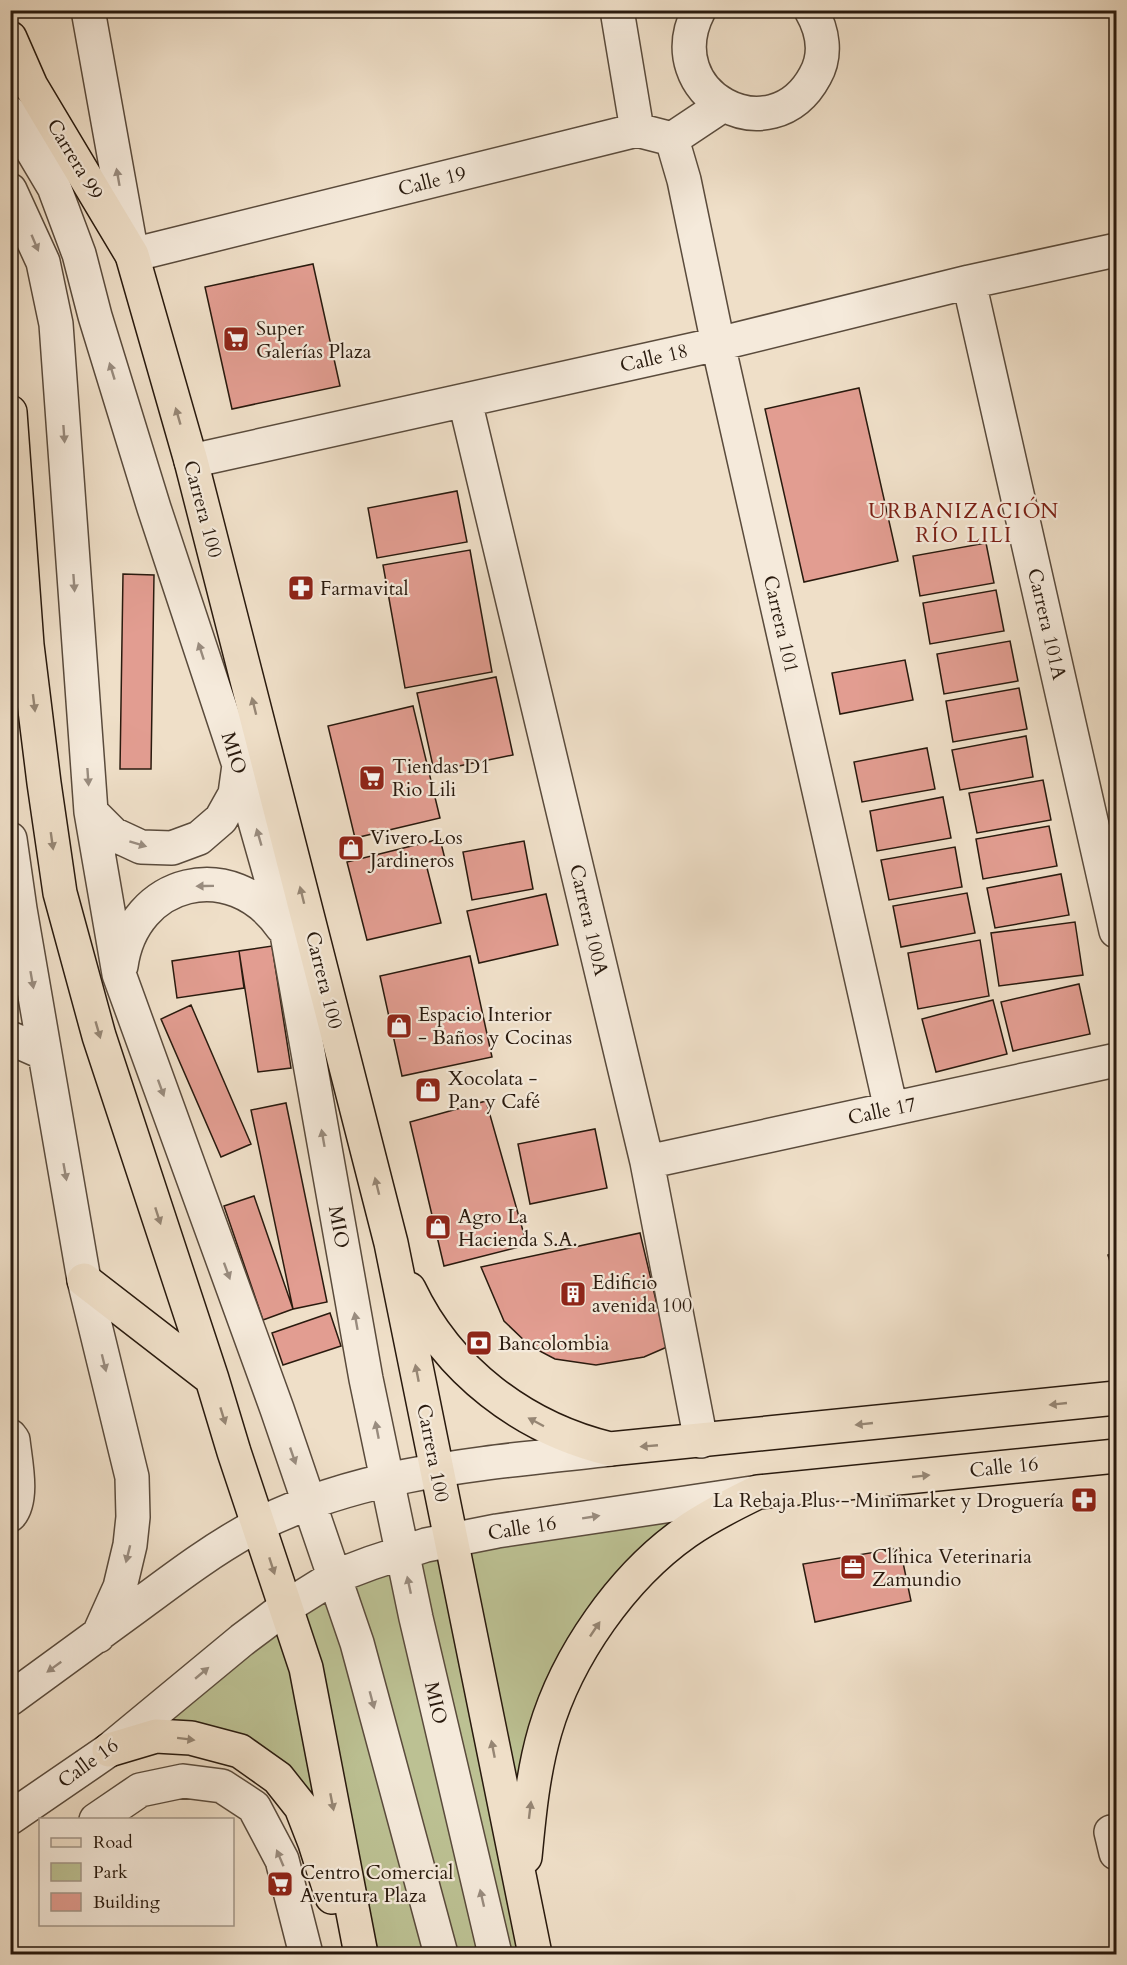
<svg xmlns="http://www.w3.org/2000/svg" width="1127" height="1965" font-family="Cardo,serif">
<style>
.green{fill:#bcc193;stroke:#726e50;stroke-width:1.5}
.building{fill:#e29d91;stroke:#291a0e;stroke-width:1.5}
.lines{fill:none;stroke-linecap:round;stroke-linejoin:round}
.minor-casing{stroke:#5a4b3c;stroke-width:36}
.major-casing{stroke:#291a0e;stroke-width:36}
.minor{stroke:#f5eadb;stroke-width:33}
.major{stroke:#efdfc8;stroke-width:33}
.oneway{fill:#998c7f}
.oneway2{fill:#968674}
.labels{text-anchor:middle;dominant-baseline:central;stroke-width:4.5;stroke-linejoin:round;paint-order:stroke}
.street-label{font-size:20px;fill:#291a0e;stroke:#f5eadb}
.poi-label{font-size:20px;fill:#291a0e;stroke:#f5eadb;text-anchor:start}
.neighbourhood-label{font-size:21px;letter-spacing:1.5px;fill:#7a1f14;stroke:#f5eadb}
</style>
<rect width="100%" height="100%" fill="#efdfc8"/>
<filter id="stains"><feTurbulence type="fractalNoise" baseFrequency=".00333" numOctaves="4"/><feColorMatrix values="0 0 0 0 .2 0 0 0 0 .09 0 0 0 0 .02 0 0 0 .5 -.17"/></filter>
<radialGradient id="worn" r=".72"><stop offset=".6" stop-color="#630" stop-opacity="0"/><stop offset="1" stop-color="#630" stop-opacity=".3"/></radialGradient>
<path class="green" d="M719,1511L576,1659L521,1889L535,1954H350L315,1843L278,1778L156,1736L242,1640L371,1563Z"/>
<path class="building" d="M313,264L340,386L232,409L205,287Z
M859,388L898,561L804,582L765,409Z
M457,491L467,542L377,558L368,508Z
M986,543L994,583L920,596L913,556Z
M470,550L492,672L405,688L383,565Z
M123,574L154,575L151,769H120Z
M996,590L1004,631L930,644L923,603Z
M1010,641L1018,681L944,694L937,654Z
M905,660L913,700L840,714L832,673Z
M496,677L513,755L434,771L417,693Z
M1019,688L1027,729L953,742L946,701Z
M413,706L440,818L355,838L328,726Z
M1026,736L1033,777L960,790L952,750Z
M927,748L935,789L862,802L854,762Z
M1043,780L1051,820L977,833L969,793Z
M943,797L951,838L877,851L870,811Z
M1049,826L1057,866L983,879L976,839Z
M440,839L445,859L426,864L441,923L367,940L347,862Z
M524,841L533,889L472,900L463,852Z
M955,847L962,887L889,900L881,860Z
M1061,874L1069,915L995,928L987,888Z
M967,893L975,933L901,947L893,906Z
M546,894L558,945L479,963L467,911Z
M1075,922L1083,975L999,986L991,933Z
M980,940L989,996L918,1009L908,953Z
M272,946L291,1068L258,1072L239,951Z
M239,951L244,988L177,998L172,961Z
M470,956L492,1057L402,1076L380,976Z
M1079,984L1090,1034L1013,1051L1001,1002Z
M993,1000L1007,1054L936,1072L922,1019Z
M191,1005L251,1144L221,1157L161,1019Z
M486,1101L527,1245L444,1266L410,1122Z
M286,1103L327,1302L293,1309L251,1110Z
M595,1129L607,1188L530,1204L518,1144Z
M254,1196L293,1309L263,1320L224,1206Z
M640,1233L667,1347L644,1357L596,1365L555,1359L530,1346L504,1321L481,1267Z
M1116,1253V1281L1108,1255Z
M330,1313L341,1346L283,1365L272,1333Z
M900,1548L911,1601L815,1622L803,1564Z"/>
<g class="lines">
<defs>
<path id="minor" d="M88,10L132,255L637,130L672,139L723,105
M617,10L637,130
M699,10C655,95 772,156 815,76C827,55 823,31 811,10
M10,113L54,187L79,254L95,316L154,508L239,765L287,934L366,1379L416,1618L495,1954
M672,139L684,180L718,344L891,1109
M10,190L43,262L56,324L91,812L119,974L277,1409L357,1643L441,1954
M969,282L1116,931
M465,401L647,1162L701,1441
M191,461L718,344L969,282L1116,250
M91,812L113,834L141,847L172,848L199,838L221,819L235,794L239,765
M10,839L20,909L84,1280L132,1477L133,1517L130,1545L120,1587L98,1636
M121,966C133,879 232,855 282,927
M10,1038L44,1053
M647,1162L1116,1060
M10,1436L13,1440C15,1460 24,1499 10,1515
M10,1699C52,1668 94,1638 136,1607C175,1578 213,1549 256,1526C365,1470 491,1463 610,1449
M10,1818L109,1750L242,1640L286,1607L334,1577L371,1563L426,1545L497,1531L752,1493
M96,1820L140,1790L183,1781L222,1786L254,1807L282,1860L306,1954
M1111,1832L1116,1853"/>
<path id="major" d="M10,38L31,86
M10,69L31,86L132,255L191,461L391,1243L535,1954
M10,412L27,645L44,783L60,893L99,1036L212,1379L234,1452L306,1668L361,1954
M84,1280L212,1379
M409,1289C448,1371 523,1428 610,1449L1116,1398
M109,1750L156,1736L191,1738L240,1751L278,1778L301,1807L315,1843L332,1897
M525,1857C529,1815 533,1772 545,1731C567,1656 622,1577 686,1532C709,1516 733,1504 758,1492L1116,1456"/>
</defs>
<use href="#minor" class="minor-casing"/>
<use href="#major" class="major-casing"/>
<use href="#minor" class="minor"/>
<use href="#major" class="major"/>
</g>
<defs><path id="oneway-solid" d="M-6-.8H1V-3.2L6.5 0L1 3.2V.8H-6Z" transform="scale(1.5)"/></defs>
<g class="oneway">
<use href="#oneway-solid" transform="translate(118 177) rotate(-100)"/>
<use href="#oneway-solid" transform="translate(35 243) rotate(67)"/>
<use href="#oneway-solid" transform="translate(112 371) rotate(-107)"/>
<use href="#oneway-solid" transform="translate(64 434) rotate(86)"/>
<use href="#oneway-solid" transform="translate(74 583) rotate(86)"/>
<use href="#oneway-solid" transform="translate(201 651) rotate(-108)"/>
<use href="#oneway-solid" transform="translate(88 777) rotate(86)"/>
<use href="#oneway-solid" transform="translate(259 837) rotate(-106)"/>
<use href="#oneway-solid" transform="translate(138 844) rotate(17)"/>
<use href="#oneway-solid" transform="translate(205 886) rotate(179)"/>
<use href="#oneway-solid" transform="translate(32 980) rotate(80)"/>
<use href="#oneway-solid" transform="translate(161 1088) rotate(70)"/>
<use href="#oneway-solid" transform="translate(323 1138) rotate(-100)"/>
<use href="#oneway-solid" transform="translate(65 1172) rotate(80)"/>
<use href="#oneway-solid" transform="translate(227 1271) rotate(70)"/>
<use href="#oneway-solid" transform="translate(356 1321) rotate(-100)"/>
<use href="#oneway-solid" transform="translate(104 1363) rotate(76)"/>
<use href="#oneway-solid" transform="translate(377 1430) rotate(-101)"/>
<use href="#oneway-solid" transform="translate(293 1456) rotate(71)"/>
<use href="#oneway-solid" transform="translate(591 1517) rotate(-9)"/>
<use href="#oneway-solid" transform="translate(128 1554) rotate(104)"/>
<use href="#oneway-solid" transform="translate(409 1585) rotate(-102)"/>
<use href="#oneway-solid" transform="translate(54 1667) rotate(144)"/>
<use href="#oneway-solid" transform="translate(202 1673) rotate(-40)"/>
<use href="#oneway-solid" transform="translate(372 1700) rotate(75)"/>
<use href="#oneway-solid" transform="translate(280 1858) rotate(-113)"/>
<use href="#oneway-solid" transform="translate(482 1898) rotate(-103)"/>
</g>
<g class="oneway2">
<use href="#oneway-solid" transform="translate(178 416) rotate(-106)"/>
<use href="#oneway-solid" transform="translate(34 703) rotate(83)"/>
<use href="#oneway-solid" transform="translate(254 706) rotate(-104)"/>
<use href="#oneway-solid" transform="translate(52 841) rotate(82)"/>
<use href="#oneway-solid" transform="translate(302 895) rotate(-104)"/>
<use href="#oneway-solid" transform="translate(98 1030) rotate(74)"/>
<use href="#oneway-solid" transform="translate(377 1186) rotate(-104)"/>
<use href="#oneway-solid" transform="translate(158 1216) rotate(72)"/>
<use href="#oneway-solid" transform="translate(417 1373) rotate(-101)"/>
<use href="#oneway-solid" transform="translate(1058 1404) rotate(174)"/>
<use href="#oneway-solid" transform="translate(223 1416) rotate(73)"/>
<use href="#oneway-solid" transform="translate(536 1422) rotate(-152)"/>
<use href="#oneway-solid" transform="translate(864 1424) rotate(174)"/>
<use href="#oneway-solid" transform="translate(649 1446) rotate(175)"/>
<use href="#oneway-solid" transform="translate(921 1476) rotate(-6)"/>
<use href="#oneway-solid" transform="translate(272 1566) rotate(72)"/>
<use href="#oneway-solid" transform="translate(595 1629) rotate(-56)"/>
<use href="#oneway-solid" transform="translate(186 1739) rotate(7)"/>
<use href="#oneway-solid" transform="translate(493 1749) rotate(-101)"/>
<use href="#oneway-solid" transform="translate(332 1802) rotate(79)"/>
<use href="#oneway-solid" transform="translate(530 1810) rotate(-83)"/>
</g>
<defs>
<symbol id="supermarket-square" viewBox="-11 -11 22 22"><rect x="-9" y="-9" width="18" height="18" rx="4" fill="#8f2418" stroke="#f5eadb"/><path d="M-6-5.5h2.5l.6 2H6L4.5 2H-2.5L-4.4-4H-6ZM-1.5 3.2a1.3 1.3 0 1 0 .1 0ZM3 3.2a1.3 1.3 0 1 0 .1 0Z" fill="#fff"/></symbol>
<symbol id="pharmacy-square" viewBox="-11 -11 22 22"><rect x="-9" y="-9" width="18" height="18" rx="4" fill="#8f2418" stroke="#f5eadb"/><path d="M-2-6h4v4h4v4h-4v4h-4v-4h-4v-4h4Z" fill="#fff"/></symbol>
<symbol id="shop-square" viewBox="-11 -11 22 22"><rect x="-9" y="-9" width="18" height="18" rx="4" fill="#8f2418" stroke="#f5eadb"/><path d="M-5-2.5h2.3a2.7 3.5 0 0 1 5.4 0H5L5.5 6h-11ZM-1.5-2.5h3a1.5 2.3 0 0 0-3 0Z" fill="#fff"/></symbol>
<symbol id="building-square" viewBox="-11 -11 22 22"><rect x="-9" y="-9" width="18" height="18" rx="4" fill="#8f2418" stroke="#f5eadb"/><path d="M-4-6H4V6H1V3H-1V6H-4ZM-2.5-4.3h1.7v1.8h-1.7ZM.8-4.3h1.7v1.8H.8ZM-2.5-1h1.7V.8h-1.7ZM.8-1h1.7V.8H.8Z" fill="#fff"/></symbol>
<symbol id="bank-square" viewBox="-11 -11 22 22"><rect x="-9" y="-9" width="18" height="18" rx="4" fill="#8f2418" stroke="#f5eadb"/><path d="M-6-4H6V4H-6ZM0-2.3a2.3 2.3 0 1 0 0 4.6a2.3 2.3 0 1 0 0-4.6Z" fill="#fff"/></symbol>
<symbol id="office-square" viewBox="-11 -11 22 22"><rect x="-9" y="-9" width="18" height="18" rx="4" fill="#8f2418" stroke="#f5eadb"/><path d="M-6-3h4V-5.5h4V-3h4V5H-6ZM-1-4.5V-3h2v-1.5ZM-6 0V1H6V0Z" fill="#fff"/></symbol>
</defs>
<g fill-rule="evenodd">
<use href="#supermarket-square" x="221" y="324" width="30" height="30"/>
<use href="#pharmacy-square" x="286" y="573" width="30" height="30"/>
<use href="#supermarket-square" x="357" y="763" width="30" height="30"/>
<use href="#shop-square" x="336" y="833" width="30" height="30"/>
<use href="#shop-square" x="384" y="1011" width="30" height="30"/>
<use href="#shop-square" x="413" y="1075" width="30" height="30"/>
<use href="#shop-square" x="423" y="1212" width="30" height="30"/>
<use href="#building-square" x="558" y="1279" width="30" height="30"/>
<use href="#bank-square" x="464" y="1328" width="30" height="30"/>
<use href="#pharmacy-square" x="1069" y="1485" width="30" height="30"/>
<use href="#office-square" x="838" y="1552" width="30" height="30"/>
<use href="#supermarket-square" x="265" y="1869" width="30" height="30"/>
</g>
<g class="labels">
<g class="street-label">
<text transform="translate(75 159) rotate(59)">Carrera 99</text>
<text transform="translate(432 181) rotate(-14)">Calle 19</text>
<text transform="translate(654 358) rotate(-13)">Calle 18</text>
<text transform="translate(203 509) rotate(75)">Carrera 100</text>
<text transform="translate(781 624) rotate(77)">Carrera 101</text>
<text transform="translate(1047 624) rotate(77)">Carrera 101A</text>
<text transform="translate(234 753) rotate(72)">MIO</text>
<text transform="translate(589 920) rotate(77)">Carrera 100A</text>
<text transform="translate(324 980) rotate(76)">Carrera 100</text>
<text transform="translate(882 1111) rotate(-12)">Calle 17</text>
<text transform="translate(339 1227) rotate(80)">MIO</text>
<text transform="translate(433 1453) rotate(79)">Carrera 100</text>
<text transform="translate(1004 1467) rotate(-6)">Calle 16</text>
<text transform="translate(522 1528) rotate(-9)">Calle 16</text>
<text transform="translate(436 1703) rotate(77)">MIO</text>
<text transform="translate(88 1763) rotate(-36)">Calle 16</text>
</g>
<g class="poi-label">
<text x="256" y="328">Super<tspan x="256" dy="23">Galerías Plaza</tspan></text>
<text x="320" y="588">Farmavital</text>
<text x="392" y="766">Tiendas D1<tspan x="392" dy="23">Rio Lili</tspan></text>
<text x="370" y="837">Vivero Los<tspan x="370" dy="23">Jardineros</tspan></text>
<text x="418" y="1014">Espacio Interior<tspan x="418" dy="23">- Baños y Cocinas</tspan></text>
<text x="448" y="1078">Xocolata -<tspan x="448" dy="23">Pan y Café</tspan></text>
<text x="458" y="1216">Agro La<tspan x="458" dy="23">Hacienda S.A.</tspan></text>
<text x="592" y="1282">Edificio<tspan x="592" dy="23">avenida 100</tspan></text>
<text x="498" y="1343">Bancolombia</text>
<text x="1064" y="1500" text-anchor="end">La Rebaja Plus - Minimarket y Droguería</text>
<text x="872" y="1556">Clínica Veterinaria<tspan x="872" dy="23">Zamundio</tspan></text>
<text x="300" y="1872">Centro Comercial<tspan x="300" dy="23">Aventura Plaza</tspan></text>
</g>
<g class="neighbourhood-label">
<text x="964" y="511">URBANIZACIÓN<tspan x="964" dy="24">RÍO LILI</tspan></text>
</g>
</g>
<rect width="1127" height="1965" fill="none" stroke="#efdfc8" stroke-width="36"/>
<rect x="12" y="12" width="1103" height="1941" fill="none" stroke="#291a0e" stroke-width="3"/>
<rect x="18" y="18" width="1091" height="1929" fill="none" stroke="#291a0e" stroke-width="1.5"/>
<rect x="39" y="1818" width="195" height="108" fill="#f5eadb" stroke="#a39789" stroke-width="1.5"/>
<rect x="51" y="1838" width="30" height="9" fill="#efdfc8" stroke="#a39789" stroke-width="1.5"/>
<text x="93" y="1848" font-size="18" fill="#291a0e">Road</text>
<rect x="51" y="1863" width="30" height="18" fill="#bcc193" stroke="#a39789" stroke-width="1.5"/>
<text x="93" y="1878" font-size="18" fill="#291a0e">Park</text>
<rect x="51" y="1893" width="30" height="18" fill="#e29d91" stroke="#a39789" stroke-width="1.5"/>
<text x="93" y="1908" font-size="18" fill="#291a0e">Building</text>
<rect width="100%" height="100%" filter="url(#stains)"/>
<rect width="100%" height="100%" fill="url(#worn)"/>
</svg>
